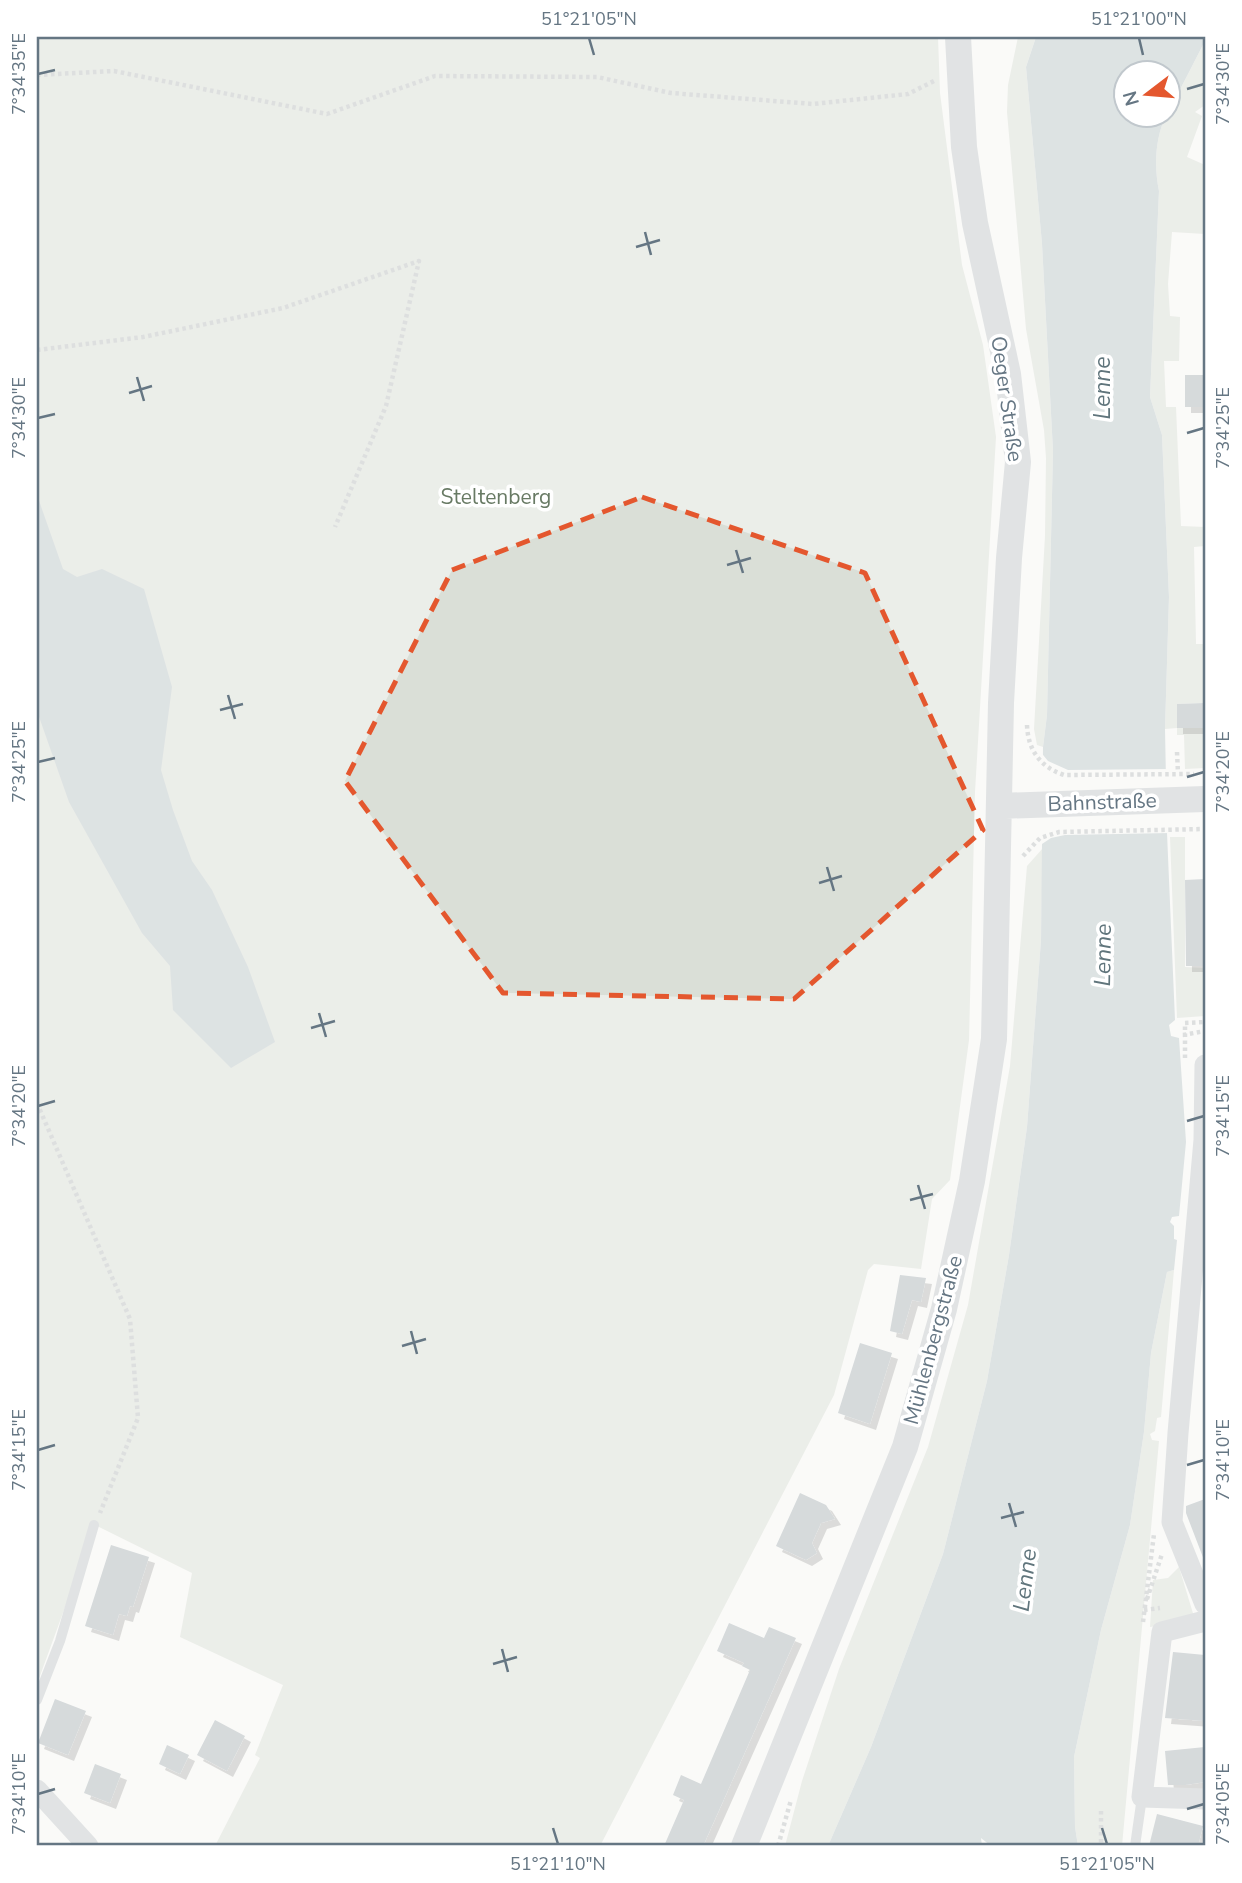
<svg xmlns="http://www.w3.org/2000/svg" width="1242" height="1883" font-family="'Nunito Sans',sans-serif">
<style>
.green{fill:#dadfd7}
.water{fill:#bbc7cb}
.pier{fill:#fafaf8}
.building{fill:#aab3b9;filter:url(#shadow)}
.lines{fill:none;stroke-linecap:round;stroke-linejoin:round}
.path{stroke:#bbbfc2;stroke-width:4.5;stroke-dasharray:3.5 3.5;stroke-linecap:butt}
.service{stroke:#c3c8cc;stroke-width:10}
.minor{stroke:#c3c8cc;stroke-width:21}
.tertiary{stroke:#c3c8cc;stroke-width:26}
.marked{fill:none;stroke:#e4572e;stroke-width:5;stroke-dasharray:14 9;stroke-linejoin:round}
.ticks{fill:none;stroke:#657683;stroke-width:2.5}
.labels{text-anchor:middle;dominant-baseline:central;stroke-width:7;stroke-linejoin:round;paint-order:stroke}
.street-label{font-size:21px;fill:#657683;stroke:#fff}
.park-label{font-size:21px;fill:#687a64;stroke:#fff}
.water-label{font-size:23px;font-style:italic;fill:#60757c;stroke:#fff}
.neatline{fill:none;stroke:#657683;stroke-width:2.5}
.ticks-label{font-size:18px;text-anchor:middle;fill:#657683}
</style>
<defs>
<filter id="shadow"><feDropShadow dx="6" dy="6" stdDeviation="0" flood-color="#0004"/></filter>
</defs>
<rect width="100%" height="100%" fill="#fafaf8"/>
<path class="green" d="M37,37H938L940,93L962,265L983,345L996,437L975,792L969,1040L950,1180L932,1199L921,1269L874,1264L868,1270L834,1395L600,1846H215L260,1758L255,1755L283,1685L180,1637L192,1573L95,1525L37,1684Z
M1018,37H1036L1026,67L1042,244L1053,451L1047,715L1043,747L1037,745L1034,729L1045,536L1046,458L1044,430L1026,329L1007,112L1008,85Z
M1205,41V105L1195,112L1202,116L1187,157L1205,165V234L1172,232L1168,284L1170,316L1180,317L1179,361H1164L1166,407H1176L1181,526L1205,527V546L1194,547L1196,644H1205V715L1204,703L1177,704L1178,728H1204L1205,721V768L1185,769L1184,735H1177V728L1165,729L1169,597L1162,435L1150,397L1159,191C1154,167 1155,138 1166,116H1168L1169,111Z
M1170,837H1185V967L1205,968V1016L1177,1018Z
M1043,848L1041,940L1027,1127L1009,1255L987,1381L943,1554L871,1747L828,1846H785L802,1781L839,1669L928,1447L968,1305L1010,1066L1027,866Z
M1174,1270L1161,1417L1157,1418L1155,1431L1150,1434L1152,1440L1159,1441L1122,1846H1078L1075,1827L1074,1757L1101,1630L1130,1525L1144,1432L1151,1353L1167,1272Z
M1179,1567L1195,1620L1150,1627L1153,1580L1168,1578Z"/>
<path class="water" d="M1036,37H1205V41L1169,111L1168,74H1126V116H1166C1155,138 1154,167 1159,191L1150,397L1162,435L1169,597L1165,729L1167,833L1175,1020L1169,1025L1171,1036L1179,1038L1186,1142L1179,1216L1172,1217L1170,1222L1174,1226V1239L1177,1240L1174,1270L1167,1272L1151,1353L1144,1432L1130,1525L1101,1630L1074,1757L1075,1827L1078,1846H991L981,1838L982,1846H828L871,1747L943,1554L987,1381L1009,1255L1027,1127L1041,940L1043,747L1047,715L1053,451L1042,244L1026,67Z
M37,495L63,569L77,577L102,569L144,589L172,687L161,770L173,810L192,861L212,890L248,967L275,1042L231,1068L173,1010L170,966L142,933L69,802L37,711Z"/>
<path class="pier" d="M1039,750L1048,761L1068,770L1169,769L1170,833L1065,835L1051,838L1039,846Z"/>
<path class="building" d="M1185,375H1205V407H1185Z
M1204,703V728H1177V704Z
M1205,879V966H1186L1185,880Z
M900,1275L926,1278L921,1302L912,1300L902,1334L890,1331Z
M860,1343L892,1353L870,1424L838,1413Z
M800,1493L826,1505L835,1519L821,1523L812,1543L817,1553L806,1560L776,1546Z
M1205,1499V1559L1204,1560L1186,1513V1506Z
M111,1545L149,1557L133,1607L130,1606L127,1616L119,1614L113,1635L85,1626Z
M729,1623L764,1638L769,1627L796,1638L703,1846H664L684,1800L673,1795L681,1775L701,1784L750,1670L742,1666L744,1663L717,1651Z
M1173,1652L1205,1655V1721L1165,1718Z
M55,1699L86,1711L68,1755L38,1743Z
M215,1720L245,1736L227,1771L197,1755Z
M167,1745L189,1755L180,1774L159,1764Z
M1205,1747V1782L1185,1785H1168L1165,1751Z
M95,1764L121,1774L110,1803L84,1793Z
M1157,1814L1203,1826L1198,1846H1149Z"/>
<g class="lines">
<path class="path" d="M37,75L114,71L327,114L435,76L597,77L671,93L813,104L908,94L936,80
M37,350L143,337L283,308L419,261L386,406L335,527
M1027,725C1028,750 1040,767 1064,775L1194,774
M1177,752L1178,773
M1023,856L1040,838L1059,832L1205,829
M1183,1035L1205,1031
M1185,1058V1023L1205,1022
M37,1103L130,1319L138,1418L100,1513
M1147,1599L1162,1554
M1144,1610L1160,1608
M1143,1622L1154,1534
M1101,1811V1846
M778,1846L791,1800"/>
<path class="service" d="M37,1700L60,1641L94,1525
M1135,1846L1142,1797"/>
<path class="minor" d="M1205,1065L1204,1140L1178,1433L1172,1522L1205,1604
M1205,1621L1162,1632L1142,1797L1205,1799
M37,1790L88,1846"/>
<path class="tertiary" d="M999,806L1205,799
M744,1846L905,1447L944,1309L972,1181L994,1039L1001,703L1009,558L1018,462L1008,374L975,223L964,147L958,37"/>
</g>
<path d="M0 0H1242V1883H0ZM642,497L865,573L983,830L794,999L503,993L345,781L452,570Z" fill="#fafaf8" fill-opacity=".55" fill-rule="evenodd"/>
<path class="marked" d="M642,497L865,573L983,830L794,999L503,993L345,781L452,570Z"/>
<path class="ticks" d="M589,38L594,55M1139,38L1143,55M38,74L55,70M1187,89L1204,84M645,232L651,255M636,247L660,240M137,377L144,401M129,393L152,386M38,418L55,414M1187,433L1204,428M736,550L743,573M727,565L751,558M228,695L235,719M220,710L243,704M38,762L55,758M1187,777L1204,772M827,867L834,891M819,883L842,876M319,1013L326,1037M311,1028L335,1021M38,1106L55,1101M1187,1121L1204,1116M918,1185L925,1209M910,1200L933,1194M411,1331L417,1354M402,1346L426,1339M38,1450L55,1445M1187,1465L1204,1460M1009,1503L1016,1527M1001,1518L1024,1512M502,1649L508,1672M493,1664L517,1657M38,1794L55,1789M1187,1809L1204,1804M553,1828L558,1844M1102,1828L1107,1844"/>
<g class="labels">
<g class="street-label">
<text transform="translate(1007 399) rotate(82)">Oeger Straße</text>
<text transform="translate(1102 802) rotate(-2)">Bahnstraße</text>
<text transform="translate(933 1340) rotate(-75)">Mühlenbergstraße</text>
</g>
<g class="park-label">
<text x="496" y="497">Steltenberg</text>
</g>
<g class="water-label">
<text transform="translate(1102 388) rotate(-90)">Lenne</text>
<text transform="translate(1103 955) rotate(-89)">Lenne</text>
<text transform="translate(1025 1580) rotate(-83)">Lenne</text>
</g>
</g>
<rect width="1242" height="1883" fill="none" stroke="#ffffff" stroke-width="77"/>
<g transform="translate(1147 94) rotate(254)"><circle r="33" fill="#ffffff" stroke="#c1c8cd" stroke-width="2"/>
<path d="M0-5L12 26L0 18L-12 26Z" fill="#e4572e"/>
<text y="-10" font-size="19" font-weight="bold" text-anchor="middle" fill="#657683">N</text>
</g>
<rect x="38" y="38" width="1166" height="1806" class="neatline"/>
<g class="ticks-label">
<text x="589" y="25">51°21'05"N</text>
<text x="1139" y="25">51°21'00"N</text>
<text transform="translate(19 74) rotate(-90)" y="6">7°34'35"E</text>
<text transform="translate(1223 84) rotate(-90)" y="6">7°34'30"E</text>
<text transform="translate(19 418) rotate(-90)" y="6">7°34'30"E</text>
<text transform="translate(1223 428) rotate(-90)" y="6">7°34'25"E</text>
<text transform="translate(19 762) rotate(-90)" y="6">7°34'25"E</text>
<text transform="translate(1223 772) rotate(-90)" y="6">7°34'20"E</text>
<text transform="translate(19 1106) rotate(-90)" y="6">7°34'20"E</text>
<text transform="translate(1223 1116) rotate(-90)" y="6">7°34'15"E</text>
<text transform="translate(19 1450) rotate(-90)" y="6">7°34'15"E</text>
<text transform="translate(1223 1460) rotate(-90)" y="6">7°34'10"E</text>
<text transform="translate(19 1794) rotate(-90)" y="6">7°34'10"E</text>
<text transform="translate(1223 1804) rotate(-90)" y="6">7°34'05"E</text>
<text x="558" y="1870">51°21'10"N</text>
<text x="1107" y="1870">51°21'05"N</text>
</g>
</svg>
